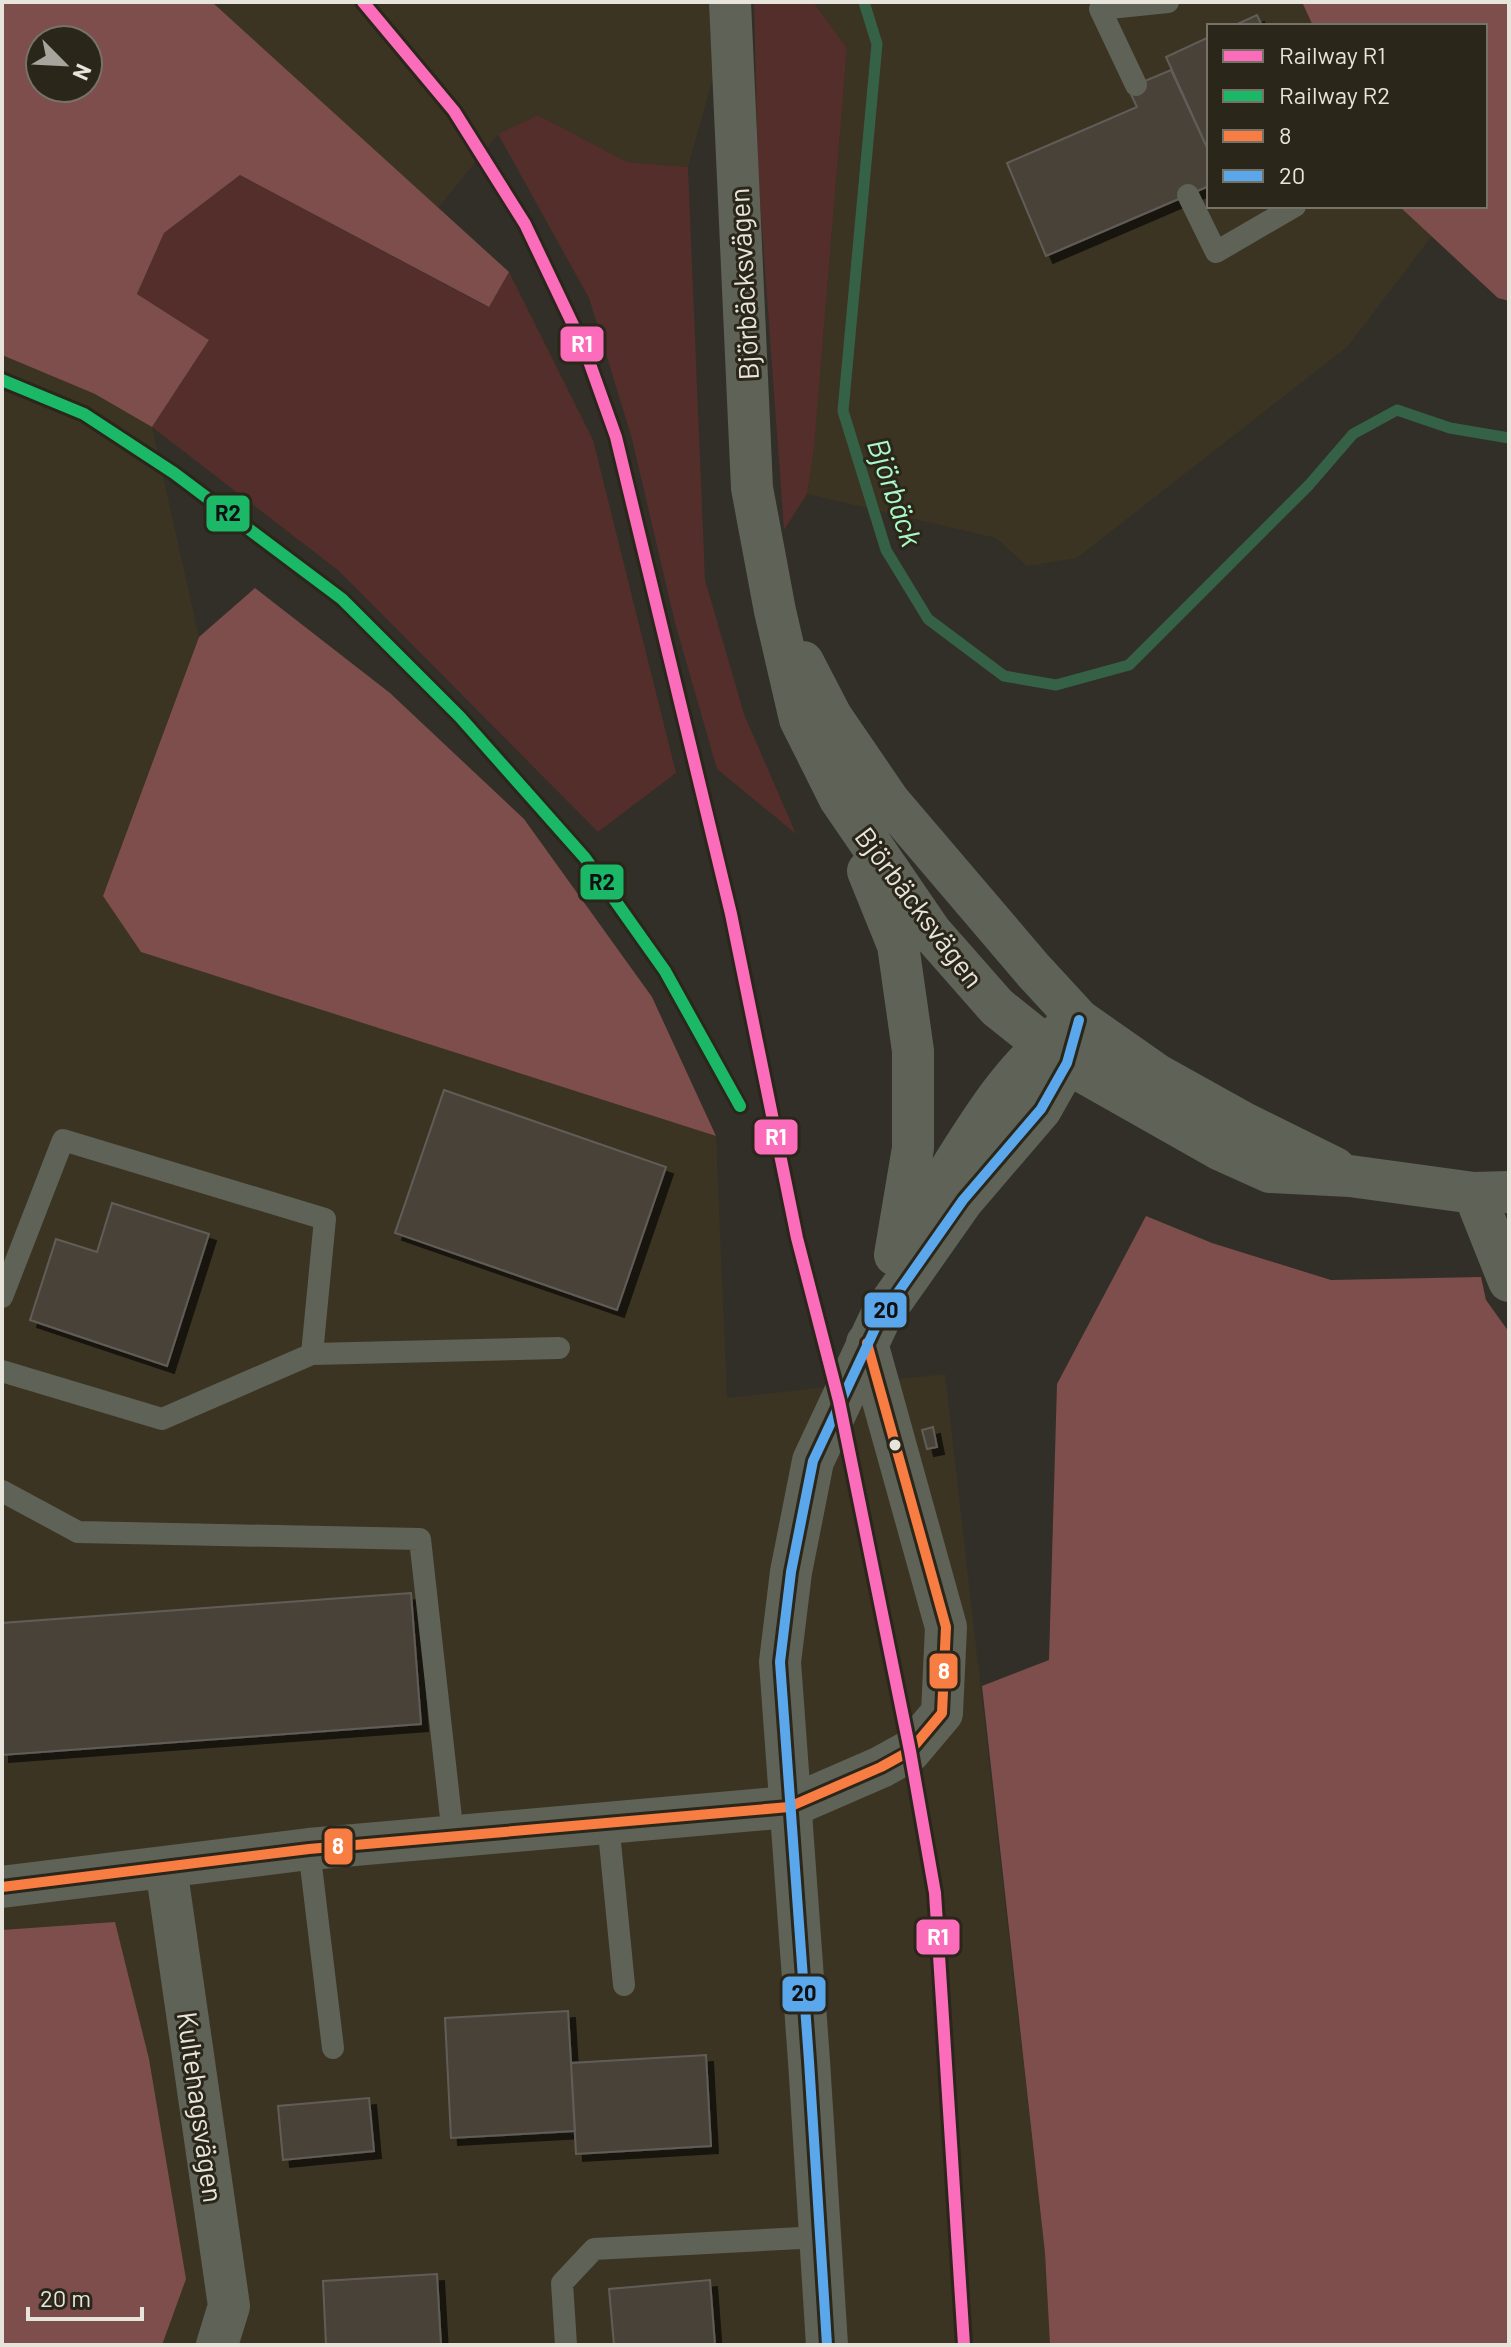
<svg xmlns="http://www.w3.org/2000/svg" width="1511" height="2347" font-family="Barlow,sans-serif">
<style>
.built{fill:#3b3423}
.green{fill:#532e2b}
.forest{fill:#7d4e4b;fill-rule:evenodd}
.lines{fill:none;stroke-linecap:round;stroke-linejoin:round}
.stream{stroke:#356247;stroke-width:11}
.building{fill:#4a4238;stroke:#615d58;stroke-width:2;filter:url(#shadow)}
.lane{stroke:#5f6256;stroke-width:22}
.street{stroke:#5f6256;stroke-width:42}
.bus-1-casing{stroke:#2b261a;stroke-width:16}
.bus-2-casing{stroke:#2b261a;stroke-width:16}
.bus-1{stroke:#f77d43;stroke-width:10}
.bus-2{stroke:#5aa8eb;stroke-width:10}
.rail-1-casing{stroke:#2b261a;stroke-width:18}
.rail-2-casing{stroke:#2b261a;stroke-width:18}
.rail-1{stroke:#fb6dba;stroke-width:12}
.rail-2{stroke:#1ab867;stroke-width:12}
.bus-dot{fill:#e7e4dc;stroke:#2b261a;stroke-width:3}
.labels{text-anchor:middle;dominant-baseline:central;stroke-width:6;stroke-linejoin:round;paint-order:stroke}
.street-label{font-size:28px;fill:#e7e4dc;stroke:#2b261a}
.water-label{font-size:30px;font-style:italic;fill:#aaf9c8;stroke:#2b261a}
.line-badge{stroke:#2b261a;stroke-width:3}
.badge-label{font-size:22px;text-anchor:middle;font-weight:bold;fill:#fff}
.pale-badge-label{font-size:22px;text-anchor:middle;font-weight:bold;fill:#111}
</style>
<defs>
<filter id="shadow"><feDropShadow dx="7" dy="7" stdDeviation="0" flood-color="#0009"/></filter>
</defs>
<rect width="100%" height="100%" fill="#312f28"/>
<path class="built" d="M212,2H734L688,167L627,162L538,115L498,134L438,208Z
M813,2H1302L1313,26H1209V206H1399L1432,236L1348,346L1077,558L1027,566L996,538L807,494L814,448L847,48Z
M2,355L95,394L152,427L199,637L103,896L141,952L716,1136L727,1398L945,1374L1045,2253L1050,2345H2Z"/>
<path class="green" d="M754,2H813L847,48L814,448L807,494L784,530L758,174Z
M538,115L627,162L688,167L705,580L744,714L796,834L717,769L675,623L632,439L589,298L498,134Z
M240,175L488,307L509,272L593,440L676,773L598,832L339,571L152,427L209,340L137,294L164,233Z"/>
<path class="forest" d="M2,2H212L509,272L489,307L240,175L164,233L137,294L209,340L152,427L95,394L2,355ZM40,40H88V88H40Z
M1302,2H1509V301L1498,298L1399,206H1485V26H1313Z
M255,588L390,693L524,819L652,997L716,1136L141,952L103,896L199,637Z
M1146,1216L1212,1243L1331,1280L1481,1277L1486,1300L1509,1332V2345H1050L1045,2253L982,1686L1049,1660L1057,1384Z
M115,1922L149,2059L186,2279L162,2345H2V1930Z"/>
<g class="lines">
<path class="stream" d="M864,2L877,44L843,411L886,550L928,619L1004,676L1056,685L1129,665L1309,485L1353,434L1397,410L1450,428L1509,438"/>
</g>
<path class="building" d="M1257,15L1262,26H1233Z
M1209,37V152L1166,57Z
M1171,70L1209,152V186L1046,256L1007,163L1137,107L1128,88Z
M444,1090L666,1167L617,1310L395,1233Z
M112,1203L209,1234L167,1366L30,1320L56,1239L97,1252Z
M933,1427L937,1447L927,1449L922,1430Z
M411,1593L421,1724L2,1755V1623Z
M568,2011L575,2131L451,2138L445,2018Z
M706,2055L711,2146L576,2154L571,2063Z
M369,2098L374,2151L283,2160L278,2106Z
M437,2274L441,2345H326L323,2281Z
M710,2280L715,2345H614L609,2289Z"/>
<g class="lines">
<path class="lane" d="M1136,85L1100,9L1168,2
M1188,195L1216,252L1295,206
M2,1297L63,1140L325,1219L312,1354
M2,1371L162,1419L312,1354L559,1348
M2,1491L78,1532L420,1539L453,1836
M608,1822L624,1985
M309,1849L333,2048
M566,2345L562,2283L594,2249L820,2237"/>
<path class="street" d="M730,2L752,488L775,611L800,719L840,799L931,932L997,1007L1067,1063L1219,1149L1270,1172L1350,1176L1474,1193L1509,1192
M803,662L831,716L889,801L1033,970L1079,1020L1156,1074L1244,1123L1335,1168
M868,871L898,945L913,1051V1148L895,1255
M1474,1193L1509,1281
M924,1211C963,1152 1005,1070 1063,1031
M166,1867L229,2306L217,2345
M2,1887L309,1849L789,1807L881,1767L910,1751L942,1713L946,1627L867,1343
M827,2345L809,2061L780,1662L791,1572L813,1461L880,1318L963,1200L1041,1109L1067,1063L1079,1020"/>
<defs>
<path id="bus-1" d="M2,1887L309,1849L789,1807L881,1767L910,1751L942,1713L946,1627L867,1343"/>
<path id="bus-2" d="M827,2345L809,2061L780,1662L791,1572L813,1461L880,1318L963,1200L1041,1109L1067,1063L1079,1020"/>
</defs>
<use href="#bus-1" class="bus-1-casing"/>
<use href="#bus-2" class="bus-2-casing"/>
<use href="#bus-1" class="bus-1"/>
<use href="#bus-2" class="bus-2"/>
<defs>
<path id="rail-1" d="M363,2L454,111L525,224L585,350L616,437L731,914L797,1238L839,1401L910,1751L935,1893L964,2345"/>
<path id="rail-2" d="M2,380L84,414L174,473L342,599L460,717L585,858L665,971L740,1106"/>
</defs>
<use href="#rail-1" class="rail-1-casing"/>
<use href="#rail-2" class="rail-2-casing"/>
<use href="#rail-1" class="rail-1"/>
<use href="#rail-2" class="rail-2"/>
</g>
<circle class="bus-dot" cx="895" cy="1445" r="7"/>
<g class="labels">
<g class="street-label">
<text transform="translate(743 284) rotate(-93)">Björbäcksvägen</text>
<text transform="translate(920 907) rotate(53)">Björbäcksvägen</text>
<text transform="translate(201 2107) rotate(82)">Kultehagsvägen</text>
</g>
<g class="water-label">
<text transform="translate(896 492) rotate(71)">Björbäck</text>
</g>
</g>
<g class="line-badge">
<rect x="559" y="325" width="46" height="38" rx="8" fill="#fb6dba"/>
<rect x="205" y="494" width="46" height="39" rx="8" fill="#1ab867"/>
<rect x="579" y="863" width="46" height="38" rx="8" fill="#1ab867"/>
<rect x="753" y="1118" width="46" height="38" rx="8" fill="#fb6dba"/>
<rect x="863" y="1291" width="45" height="38" rx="8" fill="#5aa8eb"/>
<rect x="928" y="1652" width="31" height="38" rx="8" fill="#f77d43"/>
<rect x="323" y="1827" width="31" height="39" rx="8" fill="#f77d43"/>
<rect x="915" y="1918" width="46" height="38" rx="8" fill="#fb6dba"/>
<rect x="781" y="1975" width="46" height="38" rx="8" fill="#5aa8eb"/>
</g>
<g class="badge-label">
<text x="582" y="352">R1</text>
<text x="776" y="1145">R1</text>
<text x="944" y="1679">8</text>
<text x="338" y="1854">8</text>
<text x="938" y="1945">R1</text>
</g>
<g class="pale-badge-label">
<text x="228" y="521">R2</text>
<text x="602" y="890">R2</text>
<text x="886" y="1318">20</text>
<text x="804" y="2001">20</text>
</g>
<rect width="1511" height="2347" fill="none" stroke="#e7e4dc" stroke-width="8"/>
<rect x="1207" y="24" width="280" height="184" fill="#2b261a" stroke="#767268" stroke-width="2"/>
<rect x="1223" y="50" width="40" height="12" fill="#fb6dba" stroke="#767268" stroke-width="2"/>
<text x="1279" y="64" font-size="24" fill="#e7e4dc">Railway R1</text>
<rect x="1223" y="90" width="40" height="12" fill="#1ab867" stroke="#767268" stroke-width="2"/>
<text x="1279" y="104" font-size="24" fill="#e7e4dc">Railway R2</text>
<rect x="1223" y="130" width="40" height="12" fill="#f77d43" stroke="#767268" stroke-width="2"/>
<text x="1279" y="144" font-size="24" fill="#e7e4dc">8</text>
<rect x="1223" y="170" width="40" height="12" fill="#5aa8eb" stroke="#767268" stroke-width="2"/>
<text x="1279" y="184" font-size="24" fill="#e7e4dc">20</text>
<g transform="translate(64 64) rotate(114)"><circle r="38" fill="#2b261a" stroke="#767268" stroke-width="2"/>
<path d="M0-6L14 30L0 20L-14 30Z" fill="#a7a59d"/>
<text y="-12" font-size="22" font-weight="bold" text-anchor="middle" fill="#e7e4dc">N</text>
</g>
<path d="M28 2307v12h114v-12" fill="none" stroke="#e7e4dc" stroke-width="4"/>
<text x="40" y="2307" font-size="24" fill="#e7e4dc" stroke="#2b261a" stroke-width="6" paint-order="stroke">20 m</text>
</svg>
